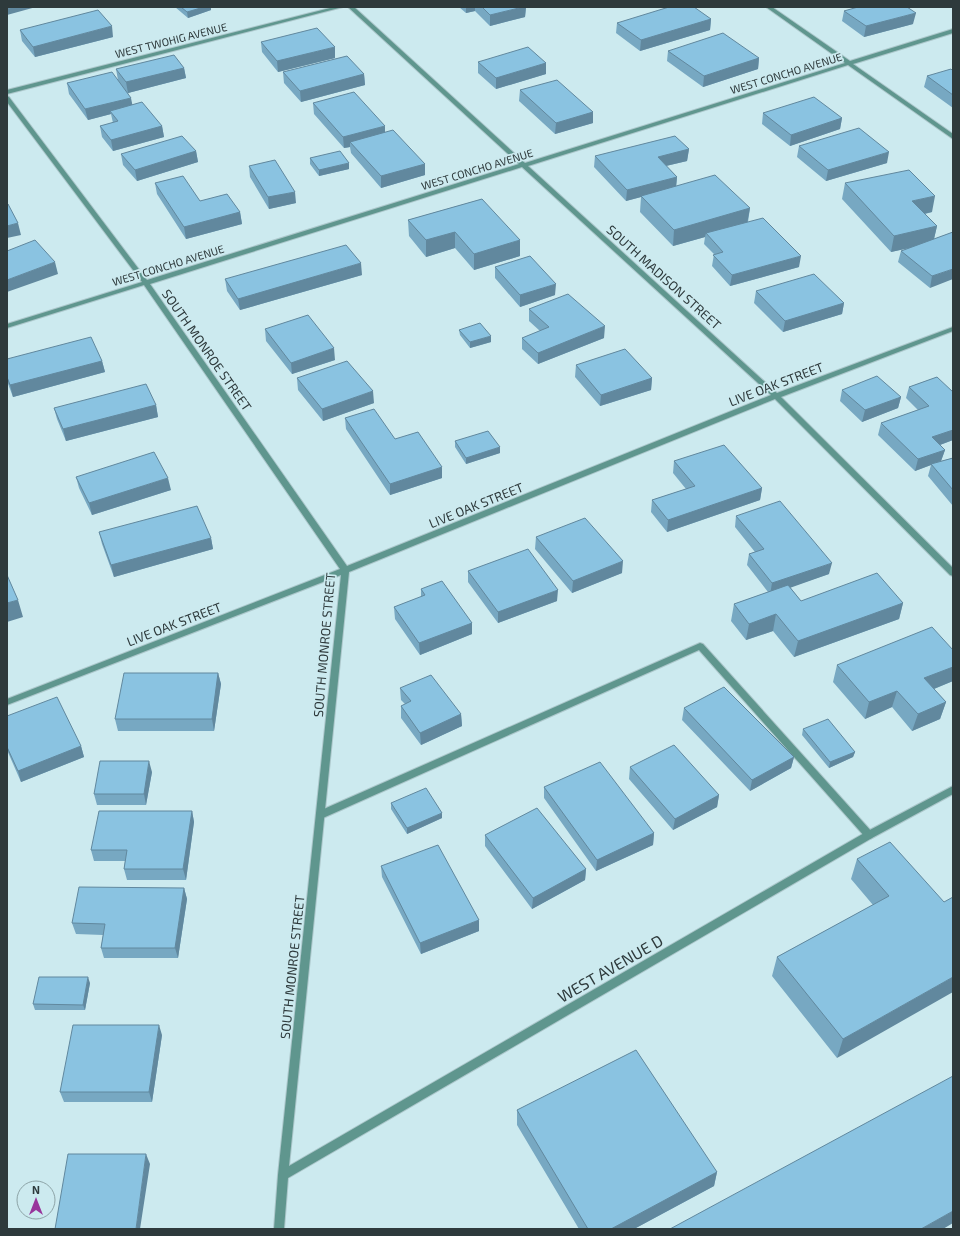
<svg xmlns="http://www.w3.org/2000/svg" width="960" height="1236" font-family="'Exo 2',sans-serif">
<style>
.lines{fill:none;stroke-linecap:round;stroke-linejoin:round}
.service-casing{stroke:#acc7cb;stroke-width:2}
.minor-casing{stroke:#acc7cb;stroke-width:2}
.service{fill:#5f968e;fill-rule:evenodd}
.minor{fill:#5f968e;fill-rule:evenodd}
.wall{fill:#77a8c2}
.shaded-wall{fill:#61889e}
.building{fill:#8ac3e1;stroke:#61889e}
.labels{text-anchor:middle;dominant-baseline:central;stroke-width:3.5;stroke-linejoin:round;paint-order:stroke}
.far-street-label{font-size:11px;fill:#2e3a3c;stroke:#cceaef}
.street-label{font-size:13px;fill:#2e3a3c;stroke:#cceaef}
.near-street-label{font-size:16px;fill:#2e3a3c;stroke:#cceaef}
</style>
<rect width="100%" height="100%" fill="#cceaef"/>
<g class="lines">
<defs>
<path id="service" d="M700,643L703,644L872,832L873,835L872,838L869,839L866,838L699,650L323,818L320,819L317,818L316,815L317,812Z"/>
<path id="minor" d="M334,7H343L7,94V90Z
M348,7H354L525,163L845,63L766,7H772L850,61L953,29V33L853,64L953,134V139L848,65L528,166L777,393L953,327V331L781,397L953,568V576L950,575L775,399L349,572L289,1166L866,832L953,786V794L872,838L288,1178L284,1229H274L278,1175L341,575L7,705V699L340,569L144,285L7,328V324L142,282L7,102V96L9,97L147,280L519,164ZM522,167L771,395L347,566L150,284Z"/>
</defs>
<use href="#service" class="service-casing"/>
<use href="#minor" class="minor-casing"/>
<use href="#service" class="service"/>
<use href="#minor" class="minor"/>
</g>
<path class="wall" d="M175,7H211V10L188,18Z
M459,7H526L525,17L490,26L475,11L466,13Z
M844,11L913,24L864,37L842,21Z
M711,19L710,30L640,51L616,33L617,23Z
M20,30L113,37L35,57L22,41Z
M261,42L335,58L278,72L262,52Z
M668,51L759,58L758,69L703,87L667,61Z
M478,62L546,63V74L496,89L478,73Z
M184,68L186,78L128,93L132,105L162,126L164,137L113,151L102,137L100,126L113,123L111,114L88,120L69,94L67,83L118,80L116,69Z
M953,71V108L924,87L927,76Z
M283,72L364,74L365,85L301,102L284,83Z
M520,90L593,112V123L555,134L519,101Z
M313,103L385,132L425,164V175L381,188L351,153L350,147L344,148L314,114Z
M763,113L842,118L840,129L790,146L762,124Z
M799,146L887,163L826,181L797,157Z
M689,149L687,161L666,166L677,177L676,186L750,208L748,222L799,267L730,286L712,266L714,254L704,244L705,237L673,246L640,212L641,197L626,201L594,167L595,156Z
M196,151L198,162L137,181L123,165L121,154Z
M310,158L349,169L319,176L310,164Z
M249,166L296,203L269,209L250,177Z
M155,183L200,201L240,212L242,224L186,239L157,194Z
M845,183L932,212L925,214L937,226L934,239L953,232L930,288L898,262L901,251L908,248L891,252L842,199Z
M482,199L520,256L474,270L455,248L426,257L409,236L408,220Z
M495,267L555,295L520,307L495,278Z
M362,275L240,310L227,291L225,279Z
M756,291L844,303L842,314L783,332L754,303Z
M529,309L604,338L538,364L522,349V338L540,331L529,321Z
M265,329L335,360L292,374L266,341Z
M459,330L491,342L470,348L460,335Z
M7,359L102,361L105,372L13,397L7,381Z
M576,365L652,378L651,390L600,406L575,377Z
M937,377L953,440L940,445L945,450L941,461L953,458V506L928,476L931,465L915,471L878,435L881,423L918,410L906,398L909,387Z
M297,378L374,403L323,421L298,390Z
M842,390L901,397L898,408L862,422L840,401Z
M156,405L158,417L66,441L57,419L54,408Z
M345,418L395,439L442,478L390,495L346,429Z
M455,441L500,453L466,464L455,447Z
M674,461L762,488L760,500L667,532L651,512L652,500L686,489L673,473Z
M76,477L171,490L92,515L79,488Z
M736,516L829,574L790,587L801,601L903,603L899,619L794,657L773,631L746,640L731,621L734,604L768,592L747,565L749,554L755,552L735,527Z
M99,532L211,538L213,549L114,577L102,544Z
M536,537L622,573L572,593L535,549Z
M468,571L557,601L498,623L468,582Z
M421,589L472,623V634L420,655L395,619L394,607L421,597Z
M953,650V681L934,689L946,702L940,719L912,731L892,707L865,719L833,682L837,665Z
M218,673L221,684L214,731H118L115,719Z
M400,688L461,714L462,726L421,745L401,718V706L405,704L401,700Z
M684,708L794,757L791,768L750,791L682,720Z
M7,716L81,746L84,757L21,782L7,750Z
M803,729L855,752L853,757L829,768L802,735Z
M630,767L719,795L717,807L673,830L629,779Z
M152,772L146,805H97L94,794Z
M544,787L654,833L653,845L596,871L544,798Z
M391,803L442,818L407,834L391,809Z
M192,811L194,822L186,880H127L124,869L125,861H94L91,850Z
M485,835L586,869L585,880L532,909L485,846Z
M857,859L944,902L837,1058L772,976L777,957L873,905L851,879Z
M381,866L479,931L421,954L382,877Z
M184,888L187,899L178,958H104L101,948L103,935L76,934L72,923Z
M90,983L85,1010H35L33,1004Z
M162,1035L152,1102H64L60,1092Z
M517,1110L717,1172L714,1186L634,1229H579L517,1125Z"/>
<path class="shaded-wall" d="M14,7H36L7,15V9Z
M204,7H211V10L188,18L187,12Z
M466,7H475V11L466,13Z
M523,7H526L525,17L490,26V15Z
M916,13L913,24L864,37L866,26Z
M711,19L710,30L640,51L641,40Z
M112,26L113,37L35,57L33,47Z
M335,47V58L278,72L277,61Z
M759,58L758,69L703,87L704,76Z
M546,63V74L496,89V78Z
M184,68L186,78L128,93L126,82Z
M364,74L365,85L301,102L300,91Z
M131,98L133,108L110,111L111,114L88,120L85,109Z
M593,112V123L555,134L556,123Z
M842,118L840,129L790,146L791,135Z
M162,126L164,137L113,151L111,140Z
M385,126V137L350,142V147L344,148L343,137Z
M689,149L687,161L657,168L658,157Z
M196,151L198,162L137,181L135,170Z
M889,152L887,163L826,181L828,170Z
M349,163V169L319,176V170Z
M425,164V175L381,188V176Z
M677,177L676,188L641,196V197L626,201L627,190Z
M295,192L296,203L269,209L268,197Z
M935,196L932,212L909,217L912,201Z
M750,208L747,224L706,233L705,237L673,246L674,230Z
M240,212L242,224L186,239L184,227Z
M18,223L21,235L7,238V226Z
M937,226L933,243L891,252L894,236Z
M455,232V248L426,257V240Z
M520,240V256L474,270V254Z
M801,256L799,267L730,286L732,275Z
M55,262L58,274L7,292V280Z
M361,263L362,275L240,310L238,299Z
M953,269V279L930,288L932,276Z
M556,284L555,295L520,307V295Z
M844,303L842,314L783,332L785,321Z
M605,326L604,338L538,364V353Z
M491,336V342L470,348V342Z
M334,348L335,360L292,374L291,363Z
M102,361L105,372L13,397L10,385Z
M652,378L651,390L600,406L601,395Z
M373,391L374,403L323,421L322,409Z
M901,397L898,408L862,422L865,410Z
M156,405L158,417L66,441L63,429Z
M953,430V440L929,449L932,437Z
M500,447V453L466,464V458Z
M945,450L941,461L931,464V465L915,471L918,459Z
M442,467V478L390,495V484Z
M168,478L171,490L92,515L89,503Z
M762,488L760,500L667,532L668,520Z
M211,538L213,549L114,577L111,565Z
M623,561L622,573L572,593L573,581Z
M832,563L829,574L770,595L772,583Z
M558,590L557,601L498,623V612Z
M18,600L23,617L7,622V603Z
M903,603L899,619L794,657L798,641Z
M776,614L773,631L746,640L749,624Z
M472,623V634L420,655L419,643Z
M953,667V681L919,695L924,678Z
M218,673L221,684L214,731L212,719Z
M897,691L892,707L865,719L869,702Z
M946,702L940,719L912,731L918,714Z
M461,714L462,726L421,745L420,733Z
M81,746L84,757L21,782L18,771Z
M855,752L853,757L829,768L830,762Z
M794,757L791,768L750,791L752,780Z
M149,761L152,772L146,805L144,794Z
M719,795L717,807L673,830L675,819Z
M192,811L194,822L186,880L183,869Z
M442,813V818L407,834V828Z
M654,833L653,845L596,871L597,860Z
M586,869L585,880L532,909L533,898Z
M184,888L187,899L178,958L175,948Z
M479,920V931L421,954L420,943Z
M88,977L90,983L85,1010L83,1005Z
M953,977V992L837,1058L843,1039Z
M159,1025L162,1035L152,1102L149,1092Z
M146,1154L150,1164L140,1229H136Z
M717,1172L714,1186L634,1229H611Z
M953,1211V1223L943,1229H921Z"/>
<path class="building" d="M7,7H14L7,9Z
M181,7H204L187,12Z
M482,7H523L490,15Z
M669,7H694L711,19L641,40L617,23Z
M858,7H907L916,13L866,26L844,11Z
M98,10L112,26L33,47L20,30Z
M317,28L335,47L277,61L261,42Z
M723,33L759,58L704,76L668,51Z
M528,47L546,63L496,78L478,62Z
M174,55L184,68L126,82L116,69Z
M347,56L364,74L300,91L283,72Z
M951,69L953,71V95L927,76Z
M112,72L131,98L85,109L67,83Z
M557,80L593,112L556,123L520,90Z
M354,92L385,126L343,137L313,103Z
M814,97L842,118L791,135L763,113Z
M142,102L162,126L111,140L100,126L118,121L110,111Z
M859,128L889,152L828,170L799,146Z
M393,130L425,164L381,176L350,142Z
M182,136L196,151L135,170L121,154Z
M675,136L689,149L658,157L677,177L627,190L595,156Z
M340,151L349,163L319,170L310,158Z
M275,160L295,192L268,197L249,166Z
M909,170L935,196L912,201L937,226L894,236L845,183Z
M715,175L750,208L674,230L641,196Z
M183,176L200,201L227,194L240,212L184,227L155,183Z
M482,199L520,240L474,254L455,232L426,240L408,220Z
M7,204H8L18,223L7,226Z
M763,218L801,256L732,275L713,255L723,252L706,233Z
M953,232V269L932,276L901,251Z
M35,240L55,262L7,280V251Z
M346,245L361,263L238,299L225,279Z
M530,256L556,284L520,295L495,267Z
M814,274L844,303L785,321L756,291Z
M568,294L605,326L538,353L522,338L549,327L529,309Z
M308,315L334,348L291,363L265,329Z
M480,323L491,336L470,342L459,330Z
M91,337L102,361L10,385L7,377V359Z
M625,349L652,378L601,395L576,365Z
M347,361L373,391L322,409L297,378Z
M877,376L901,397L865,410L842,390Z
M937,377L953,392V430L932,437L945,450L918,459L881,423L929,406L909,387Z
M146,384L156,405L63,429L54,408Z
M374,409L395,439L418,432L442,467L390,484L345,418Z
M488,431L500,447L466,458L455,441Z
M724,445L762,488L668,520L652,500L695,486L674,461Z
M154,452L168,478L89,503L76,477Z
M953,458V490L931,464Z
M780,501L832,563L772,583L749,554L764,549L736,516Z
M197,506L211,538L111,565L99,532Z
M585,518L623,561L573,581L536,537Z
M528,549L558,590L498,612L468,571Z
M877,573L903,603L798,641L776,614L749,624L734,604L788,585L801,601Z
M7,575L18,600L7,603Z
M442,581L472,623L419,643L394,607L425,595L421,589Z
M932,627L953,650V667L924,678L946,702L918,714L897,691L869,702L837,665Z
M124,673H218L212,719H115Z
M431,675L461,714L420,733L401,706L411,701L400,688Z
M724,687L794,757L752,780L684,708Z
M57,697L81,746L18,771L7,747V716Z
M828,719L855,752L830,762L803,729Z
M674,745L719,795L675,819L630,767Z
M100,761H149L144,794H94Z
M600,762L654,833L597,860L544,787Z
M426,788L442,813L407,828L391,803Z
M537,808L586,869L533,898L485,835Z
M99,811H192L183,869H124L127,850H91Z
M890,842L944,902L953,897V977L843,1039L777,957L889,896L857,859Z
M438,845L479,920L420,943L381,866Z
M79,887L184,888L175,948H101L105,924L72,923Z
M39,977H88L83,1005L33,1004Z
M73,1025H159L149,1092H60Z
M636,1050L717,1172L611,1229H588L517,1110Z
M953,1076V1211L921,1229H670Z
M68,1154H146L136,1229H55Z"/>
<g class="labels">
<g class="far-street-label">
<text transform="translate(171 40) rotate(-14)">WEST TWOHIG AVENUE</text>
<text transform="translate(786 73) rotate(-17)">WEST CONCHO AVENUE</text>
<text transform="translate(477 169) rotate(-17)">WEST CONCHO AVENUE</text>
<text transform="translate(168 265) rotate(-17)">WEST CONCHO AVENUE</text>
</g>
<g class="street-label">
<text transform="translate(664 277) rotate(42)">SOUTH MADISON STREET</text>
<text transform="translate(207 350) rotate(55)">SOUTH MONROE STREET</text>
<text transform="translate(776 384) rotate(-21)">LIVE OAK STREET</text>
<text transform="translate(476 505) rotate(-22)">LIVE OAK STREET</text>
<text transform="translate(174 624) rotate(-21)">LIVE OAK STREET</text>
<text transform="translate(324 645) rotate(-85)">SOUTH MONROE STREET</text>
<text transform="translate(292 967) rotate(-84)">SOUTH MONROE STREET</text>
</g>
<g class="near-street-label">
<text transform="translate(610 968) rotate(-30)">WEST AVENUE D</text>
</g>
</g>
<rect width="960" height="1236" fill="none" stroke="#2e3a3c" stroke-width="16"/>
<g transform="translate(36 1200)"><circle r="19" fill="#cceaef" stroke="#8da4a7"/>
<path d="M0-3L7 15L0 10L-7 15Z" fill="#98359c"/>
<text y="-6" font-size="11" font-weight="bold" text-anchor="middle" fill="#2e3a3c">N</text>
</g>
</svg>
